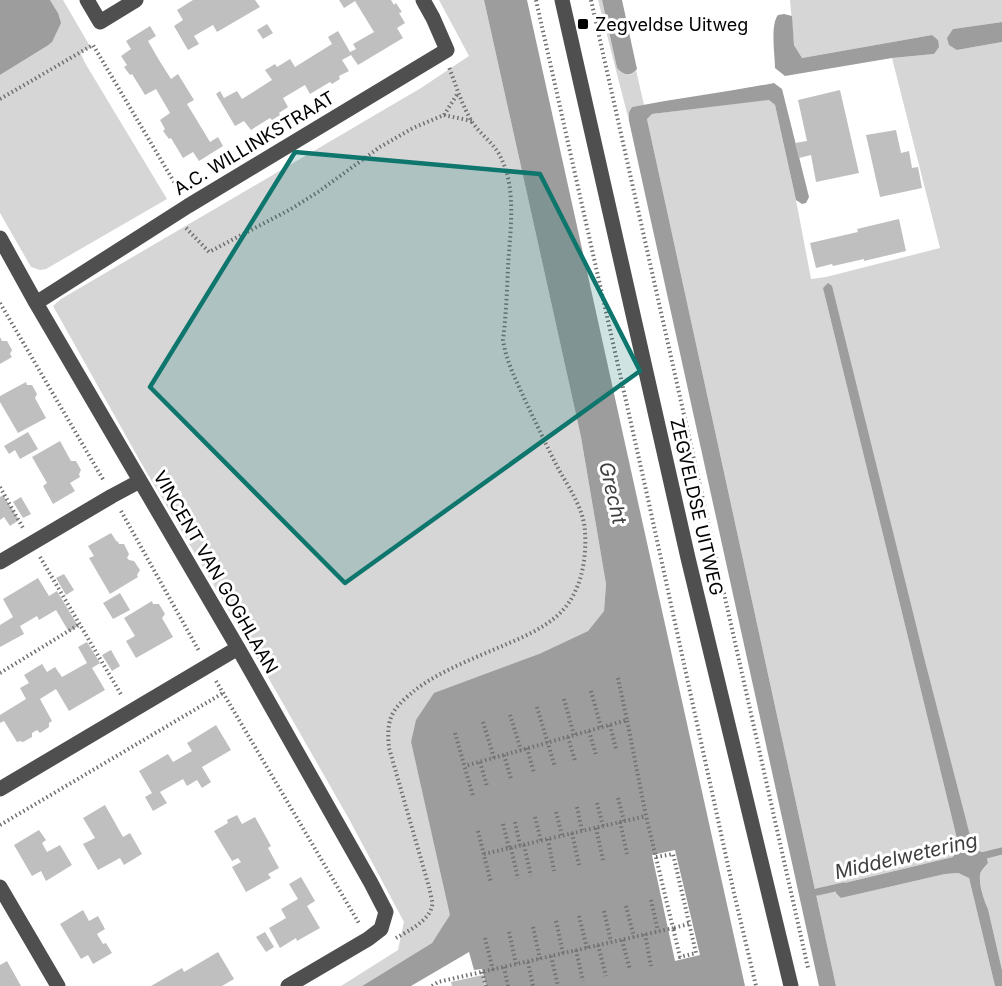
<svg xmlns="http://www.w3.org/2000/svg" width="1002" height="986" font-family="Inter,sans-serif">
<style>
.green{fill:#d6d6d6}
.water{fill:#9d9d9d}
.pier{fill:#fff}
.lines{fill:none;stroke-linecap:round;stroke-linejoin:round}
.stream{stroke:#9d9d9d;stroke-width:7}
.building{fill:#bfbfbf}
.path{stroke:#717171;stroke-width:4;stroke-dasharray:1.5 3;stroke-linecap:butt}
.minor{stroke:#4f4f4f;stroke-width:15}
.marked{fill:#0f766e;fill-opacity:0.2;stroke:#0f766e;stroke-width:4.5;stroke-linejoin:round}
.poi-dot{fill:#000;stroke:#fff;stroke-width:2}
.labels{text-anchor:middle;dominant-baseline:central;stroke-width:6;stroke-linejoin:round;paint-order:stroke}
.poi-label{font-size:18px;fill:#000;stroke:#fff;text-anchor:start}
.street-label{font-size:18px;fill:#000;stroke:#fff}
.water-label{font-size:20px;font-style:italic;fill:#3e3e3e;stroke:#fff}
</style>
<rect width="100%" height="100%" fill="#fff"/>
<path class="green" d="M50,0H63L91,48L83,51L81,54L85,63L167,199L46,269L40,270L31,267L0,213V75L47,46L58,13Z
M439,0H484L581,437L606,584L604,611L588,631L539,654L411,742L451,915L432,943L362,986H341L398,950L404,922L349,819L261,665L140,461L53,306L61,299L421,88L469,56Z
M598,0H602L617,68C623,74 629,79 636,70L644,105L632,107L629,112V121Z
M790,0H1002V22L953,29L957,50L1002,42V970L988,909C984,900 979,886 980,875C981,871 985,867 988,863C988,852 980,853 973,848L923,653L823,288L958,843L953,857L836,885L841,898L945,874L958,873L969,878L995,986H836L647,119L652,114L754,101L769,100L775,105L796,200L811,279L826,277L940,248L892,58L934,54L938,40L932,35L802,58L794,45Z"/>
<path class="water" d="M0,0H50L58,13L61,23L52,42L47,46L0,75Z
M484,0H527L745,986H486L482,969L474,970L469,952L411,986H362L432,943L450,915L411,742L416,720L434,693L539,654L588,631L604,611L606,584L581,437Z
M602,0H622L637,69C630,77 624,76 617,68Z
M784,14L792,16L794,45L802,58L932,35L938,40L939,47L934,54L892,58L785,76L775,68C775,55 770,25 778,15Z
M1002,22V42L957,50L949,45L947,38L953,29Z
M774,83L782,89L809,197L806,203L802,204L796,200L775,105L769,100L652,114L647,119L836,986H819L629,121V112L632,107C679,98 727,92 774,83Z
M828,283L832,286L923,653L973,847C981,854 987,850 988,863C985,867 981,870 980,875C979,886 984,900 988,909L1002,970V986H995L969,878L958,873L945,874L841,898L836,893V885L953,857L958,843L823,288Z"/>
<path class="pier" d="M675,850L700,955L675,961L652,855Z"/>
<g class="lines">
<path class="stream" d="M978,857L1002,851
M817,892L844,886"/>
</g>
<path class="building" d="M193,0H255L260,7L217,32L213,25L194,36L199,44L188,50L174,26L183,20L177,10Z
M339,0H391L394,5L396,3L402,12L399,13L405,23L397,28L403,38L358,65L351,55L342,60L349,71L339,76L340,79L332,84L330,82L310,94L305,85L283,98L288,107L279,113L280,115L272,120L270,118L251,130L244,121L235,126L216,94L220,91L224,98L237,91L242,99L272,80L265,70L275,64L277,67L290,59L295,67L332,44L328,37L338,31L350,52L356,49L353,44L374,32L355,1L344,8Z
M267,24L273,33L263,39L257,30Z
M150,26L156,36L148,41L159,60L171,79L178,74L194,100L187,104L210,142L218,137L223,146L199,161L193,152L183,158L171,138L169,139L163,131L165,129L160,120L170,113L156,89L145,95L132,74L130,75L124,67L127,65L121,56L131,49L126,41Z
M840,90L859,173L816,182L811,155L799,158L795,143L807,141L798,100Z
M896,130L901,153L909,151L912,168L918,167L922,188L880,197L866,135Z
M899,219L906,251L864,261V259L833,266L832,264L816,268L810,243L858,232L857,229Z
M0,337L2,341H7L12,350L10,354L12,357L0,364Z
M26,382L27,385H32L37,394L35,398L46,418L18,433L0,402V396Z
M28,432L38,449L20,459L15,450L9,454L4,446Z
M60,441L71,461H76L81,470L79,474L80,477L70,483L75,491L53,504L43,486L47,483L32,457Z
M3,495L19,520L10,526L4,517L0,520V497Z
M21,497L31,514L23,518L13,502Z
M111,533L117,542L118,541L119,544H124L129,554L127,558L129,560L134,561L140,570L137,575L138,577L110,594L89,558L94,556L88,546Z
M64,574L74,590L66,595L56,578Z
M38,578L49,596L57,591L78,626L69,632L56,610L39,620L37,616L20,626L24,634L0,647V625L13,617L3,599Z
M120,593L130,610L113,619L103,603Z
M152,601L153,604H159L165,614L162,618L173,637L136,658L126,641L135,636L124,618Z
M87,642L100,663L92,668L105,690L69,711L56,689L40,699L52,721L49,723V727L40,733L37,730L32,733V737L23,742L20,741L17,742L4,721L0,723V715L26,699L20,688L29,683L24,675L42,664L47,672L55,667L62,677L87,663L78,647Z
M111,650L120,666L112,671L102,655Z
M216,725L231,750L202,767L211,782L202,788L197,780L187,786L183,779L160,792L167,803L153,811L145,797L152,793L139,771L168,754L173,762L192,751L187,743Z
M105,805L123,837L130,833L142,854L124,865L120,858L98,870L83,844L95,838L83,818Z
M237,815L242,824L255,817L271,846L268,848L279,868L268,874L271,878L246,892L232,867L241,862L238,858L232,861L214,831L228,823L227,820Z
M39,830L46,840L42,843L47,852L60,845L72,865L46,881L41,871L32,876L14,845Z
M301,877L315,901L307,906L320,928L297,941L296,938L280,948L269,928L286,918L281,909L298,899L289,884Z
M83,910L89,921L98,916L105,929L97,934L103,944L106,943L112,953L93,964L88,955L81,959L60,924Z
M265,932L274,947L266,952L256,937Z
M218,952L234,979L222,986H151L182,968L184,972Z
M7,961L21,986H0V965Z
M483,975L485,986H452L451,982Z"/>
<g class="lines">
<path class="path" d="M536,0L648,499L734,893L756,986
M591,0L808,968
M0,99L93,45L180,192
M444,115L472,121
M186,228L209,252L291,209L318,192L380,147L413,128L444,115L458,93
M0,303L104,481
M0,487L23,528
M121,511L199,651
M40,557L122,696
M0,673L80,624
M618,678L627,720
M216,681L360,925
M591,691L601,727
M564,699L574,735
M537,707L555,767
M510,715L521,750
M483,722L494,758
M610,725L616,749
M589,731L596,755
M455,733L473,796
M568,737L575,761
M527,748L534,773
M504,755L511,779
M480,762L487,786
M618,798L624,821
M597,803L603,826
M577,807L582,831
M556,812L562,835
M535,817L541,841
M515,822L520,845
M620,822L627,854
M503,824L509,848
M0,825L223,693
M596,828L603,860
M478,831L491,883
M572,833L579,865
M548,839L554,871
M524,845L531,876
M511,848L518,879
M484,854L646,816
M656,857L673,854L696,953L680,957L673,928L689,924
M651,900L658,931
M626,906L634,937
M604,911L611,942
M579,916L587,948
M556,921L563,953
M533,927L540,959
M509,932L516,964
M645,934L651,966
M396,938C408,931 429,921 432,906C433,901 430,893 429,887L389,748C388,736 387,724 393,713C398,704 408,696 415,690C443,669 478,657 509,643C526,636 543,628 557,616C580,596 587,562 585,532C584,510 570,489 559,470C547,447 536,423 525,400C516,380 506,361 503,340C506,316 507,291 508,267C510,232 517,190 501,158C495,144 481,135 472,122C462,105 456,86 449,67
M485,938L493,970
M622,940L630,970
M598,945L606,976
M576,950L583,981
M551,956L558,986
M528,962L533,986
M504,967L508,986
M482,972L486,986
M432,986L438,982L673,928L646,816L627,720L465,766"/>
<path class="minor" d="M87,0L100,22L136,0
M562,0L688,558L791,986
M0,238L36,303L238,648L371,883L386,912L381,929L368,939L288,986
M36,303L188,206L447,50L433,18L423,0
M0,562L112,496L140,481
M0,789L238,648
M0,887L58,986"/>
</g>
<path class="marked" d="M295,152L540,174L640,371L345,583L150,387Z"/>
<rect class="poi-dot" x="577" y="18" width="12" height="12" rx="3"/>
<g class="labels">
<g class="poi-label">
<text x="595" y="24">Zegveldse Uitweg</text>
</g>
<g class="street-label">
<text transform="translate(254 143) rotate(-31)">A.C. WILLINKSTRAAT</text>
<text transform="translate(697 507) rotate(77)">ZEGVELDSE UITWEG</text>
<text transform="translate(216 572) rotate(60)">VINCENT VAN GOGHLAAN</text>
</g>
<g class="water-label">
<text transform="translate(613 493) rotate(77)">Grecht</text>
<text transform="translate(906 856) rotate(-13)">Middelwetering</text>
</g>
</g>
</svg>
